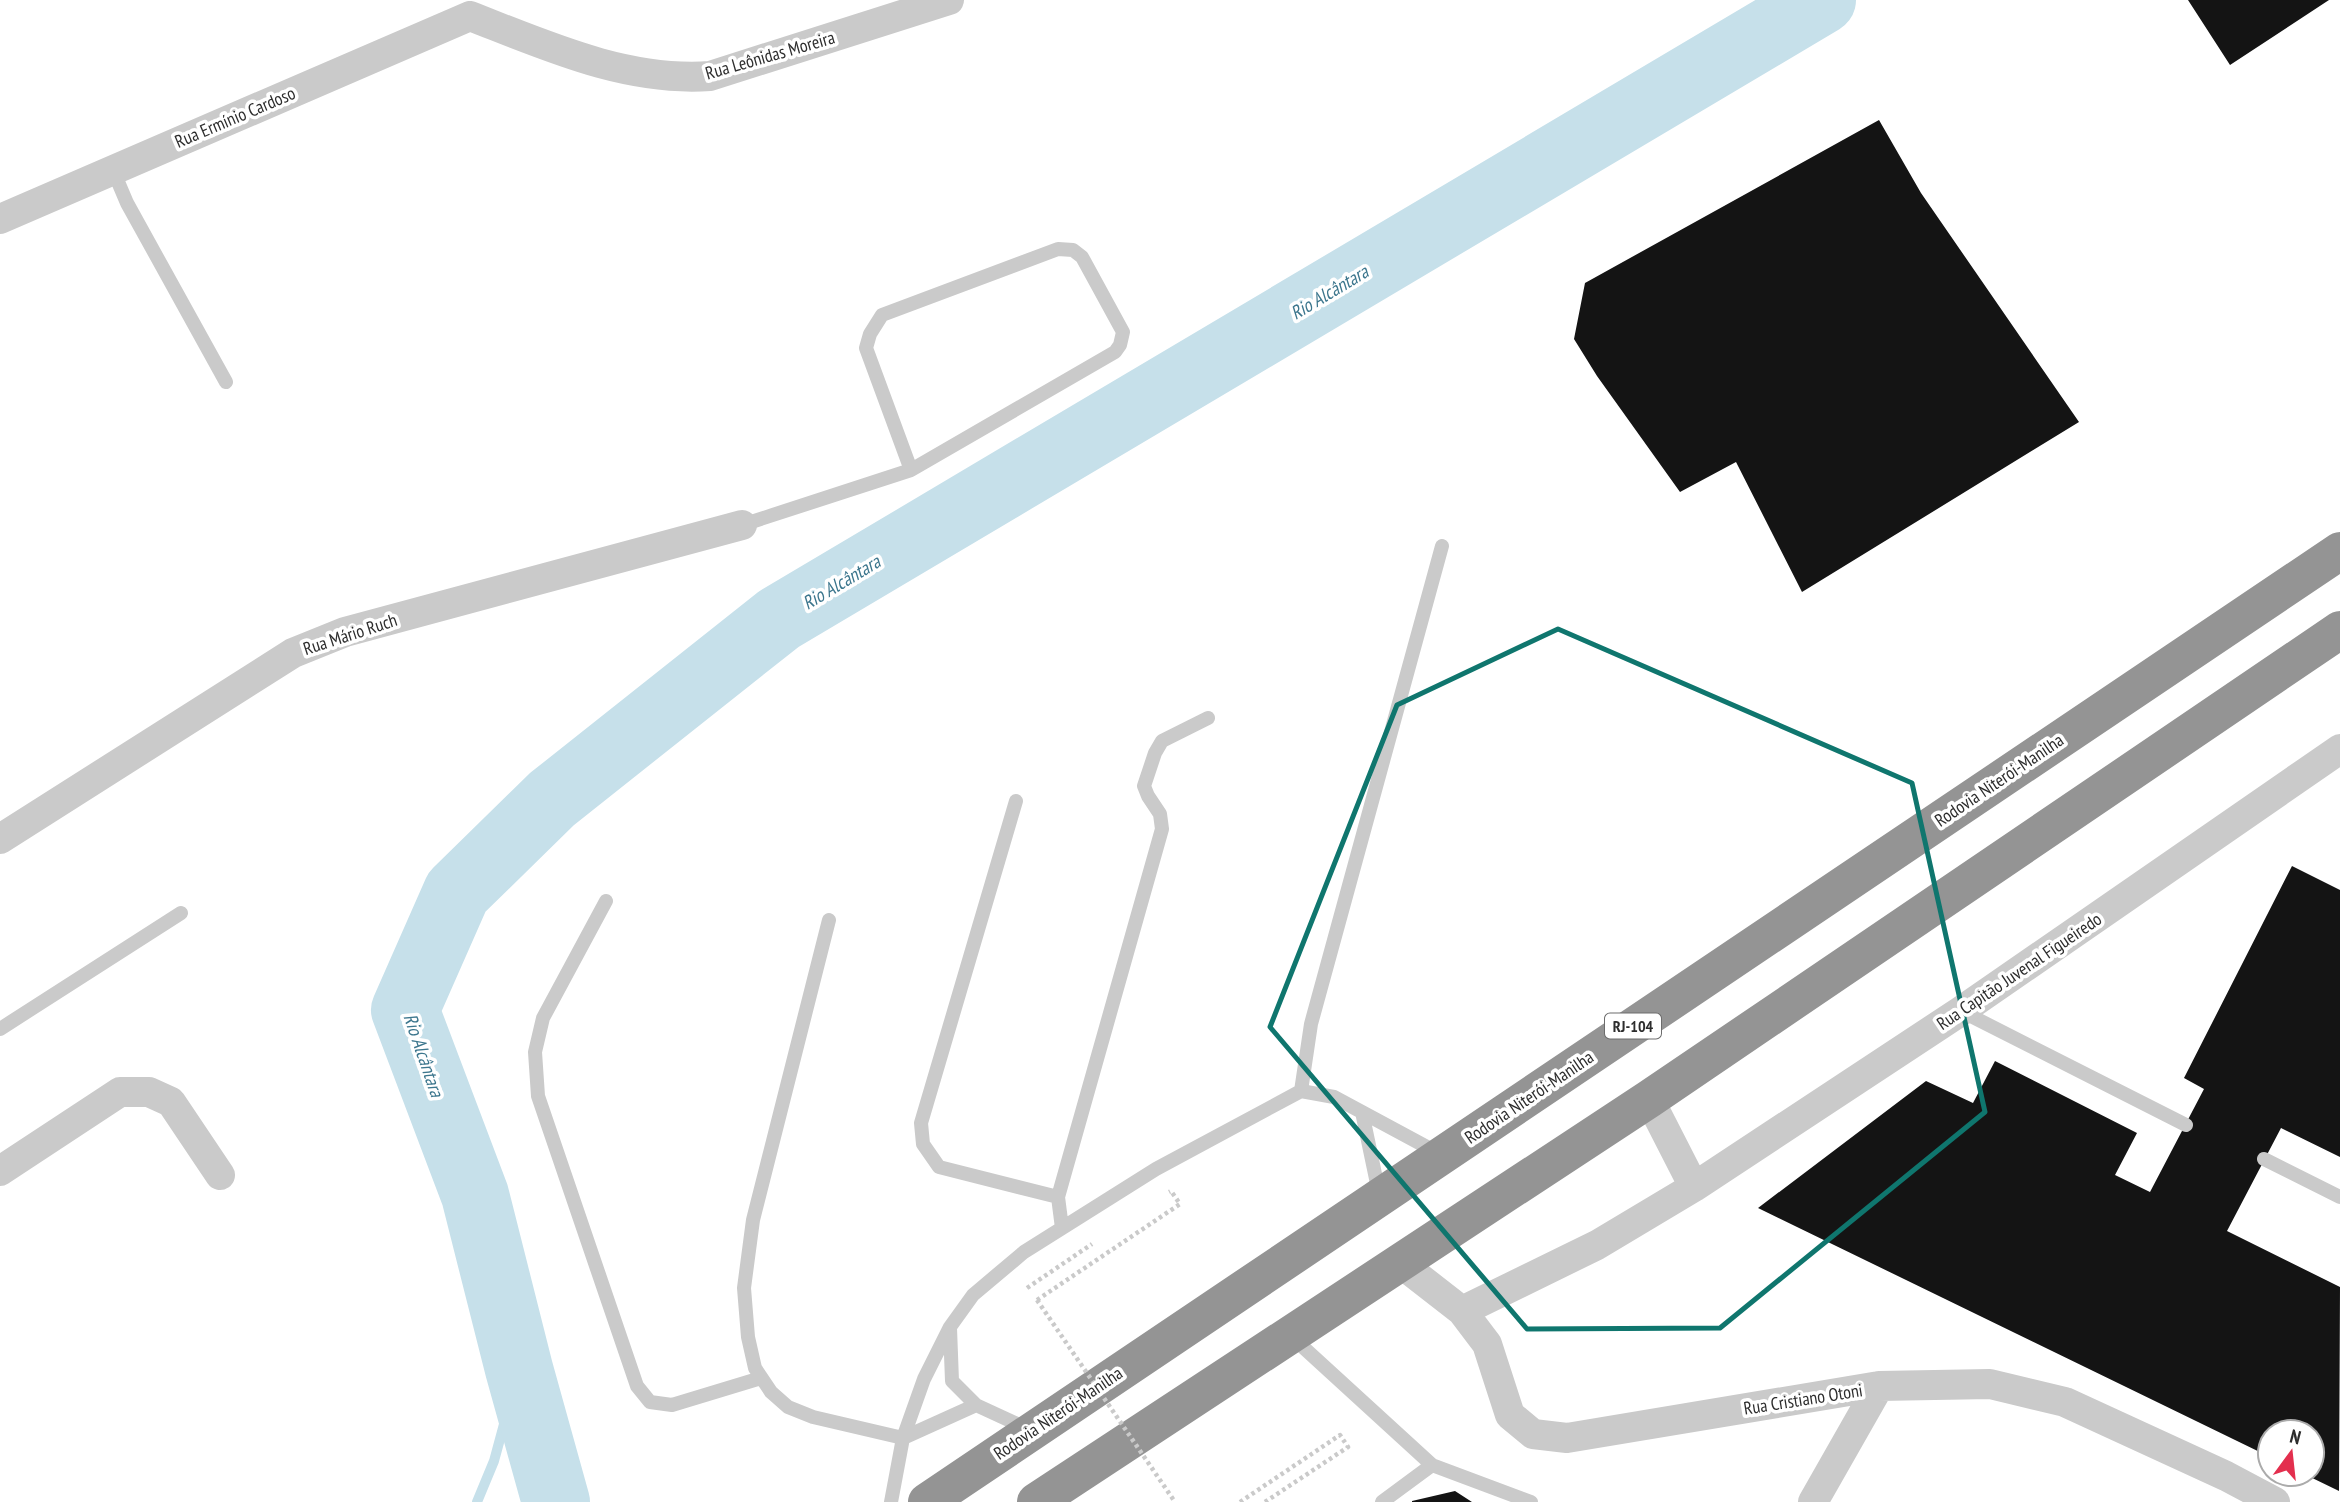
<svg xmlns="http://www.w3.org/2000/svg" width="2340" height="1502" font-family="'PT Sans Narrow',sans-serif">
<style>
.lines{fill:none;stroke-linecap:round;stroke-linejoin:round}
.stream{stroke:#c6e0ea;stroke-width:10}
.river{stroke:#c6e0ea;stroke-width:68}
.building{fill:#141414}
.path{stroke:#cacaca;stroke-width:4.5;stroke-dasharray:3.5 3.5;stroke-linecap:butt}
.lane{stroke:#cacaca;stroke-width:14}
.street{stroke:#cacaca;stroke-width:30}
.highway{stroke:#949494;stroke-width:38}
.path-bridge{stroke:#cacaca;stroke-width:4.5;stroke-dasharray:3.5 3.5;stroke-linecap:butt}
.marked{fill:none;stroke:#0f766e;stroke-width:5;stroke-linejoin:round}
.labels{text-anchor:middle;dominant-baseline:central;stroke-width:7;stroke-linejoin:round;paint-order:stroke}
.shield{fill:#fff;stroke:#6c6c6c;stroke-width:2}
.shield-label{font-size:16px;font-weight:bold;fill:#2d2d2d}
.street-label{font-size:18px;fill:#2d2d2d;stroke:#fff}
.water-label{font-size:19px;font-style:italic;fill:#3c768d;stroke:#fff}
</style>
<rect width="100%" height="100%" fill="#fff"/>
<g class="lines">
<path class="stream" d="M477,1502L494,1461L519,1369"/>
<path class="river" d="M556,1502L519,1369L475,1195L405,1010L457,892L552,799L779,619L1822,0"/>
</g>
<path class="building" d="M2188,0H2329L2230,65Z
M1879,120L1921,193L2079,422L1802,592L1736,462L1680,492L1597,376L1574,339L1585,283Z
M2292,866L2340,890V1157L2281,1128L2227,1231L2340,1287L2339,1491L2304,1474H2312V1432H2270V1457L1758,1208L1926,1081L1973,1103L1995,1061L2137,1133L2115,1175L2150,1192L2204,1089L2184,1078Z
M1455,1491L1472,1502H1412V1501Z"/>
<g class="lines">
<path class="path" d="M1027,1288L1092,1244
M1037,1300L1180,1204L1171,1191L1169,1192
M1240,1502L1340,1435L1348,1447L1265,1502"/>
<path class="lane" d="M113,170L127,203L226,382
M742,525L911,470L1115,352L1120,345L1123,332L1082,257L1073,250L1058,249L882,315L870,334L866,348L911,470
M1016,801L921,1123L923,1144L939,1167L1058,1197
M606,901L543,1018L535,1052L538,1096L637,1386L650,1402L672,1405L761,1378
M829,920L753,1220L744,1288L748,1337L755,1368L771,1392L788,1407L813,1417L903,1438L976,1405
M1961,1011L2186,1125
M0,1029L181,913
M1301,1091L1311,1024L1442,546
M1362,1112L1379,1193
M2264,1159L2340,1197
M1062,1228L1058,1197L1162,829L1160,814L1148,796L1144,786L1155,753L1162,741L1208,718
M950,1328L952,1381L976,1405L1028,1429
M1292,1337L1432,1465L1531,1502
M891,1502L903,1438L924,1379L950,1327L973,1295L1024,1252L1156,1169L1301,1091L1334,1097L1438,1153
M1382,1502L1432,1465"/>
<path class="street" d="M470,16C547,46 626,82 710,76L949,0
M0,219L470,16
M0,839L293,653L345,632L742,525
M1649,1099L1694,1187
M0,1171L120,1092H149L171,1102L220,1175
M1399,1262L1462,1311L1487,1344L1510,1415L1533,1434L1567,1438L1879,1386L1990,1384L2065,1402L2226,1476L2275,1502
M1462,1311L1597,1245L1694,1187L1961,1011L2340,749
M1813,1502L1879,1386"/>
<path class="highway" d="M927,1502L2340,551
M1036,1502L1649,1099L2340,630"/>
<path class="path-bridge" d="M1037,1300L1175,1502"/>
</g>
<path class="marked" d="M1558,629L1912,783L1985,1112L1720,1328L1527,1329L1270,1027L1397,705Z"/>
<g class="labels">
<rect class="shield" x="1605" y="1013.5" width="56" height="25" rx="5"/>
<g class="shield-label">
<text x="1633" y="1026">RJ-104</text>
</g>
<g class="street-label">
<text transform="translate(770 55) rotate(-16)">Rua Leônidas Moreira</text>
<text transform="translate(235 117) rotate(-23)">Rua Ermínio Cardoso</text>
<text transform="translate(350 634) rotate(-18)">Rua Mário Ruch</text>
<text transform="translate(1999 780) rotate(-34)">Rodovia Niterói-Manilha</text>
<text transform="translate(2019 971) rotate(-34)">Rua Capitão Juvenal Figueiredo</text>
<text transform="translate(1529 1097) rotate(-34)">Rodovia Niterói-Manilha</text>
<text transform="translate(1803 1399) rotate(-9)">Rua Cristiano Otoni</text>
<text transform="translate(1058 1413) rotate(-34)">Rodovia Niterói-Manilha</text>
</g>
<g class="water-label">
<text transform="translate(1329 292) rotate(-31)">Rio Alcântara</text>
<text transform="translate(841 582) rotate(-31)">Rio Alcântara</text>
<text transform="translate(424 1055) rotate(71)">Rio Alcântara</text>
</g>
</g>
<g transform="translate(2291 1453) rotate(15)"><circle r="33" fill="#ffffff" stroke="#ababab" stroke-width="2"/>
<path d="M0-5L12 26L0 18L-12 26Z" fill="#e32f4e"/>
<text y="-10" font-size="19" font-weight="bold" text-anchor="middle" fill="#2d2d2d">N</text>
</g>
</svg>
